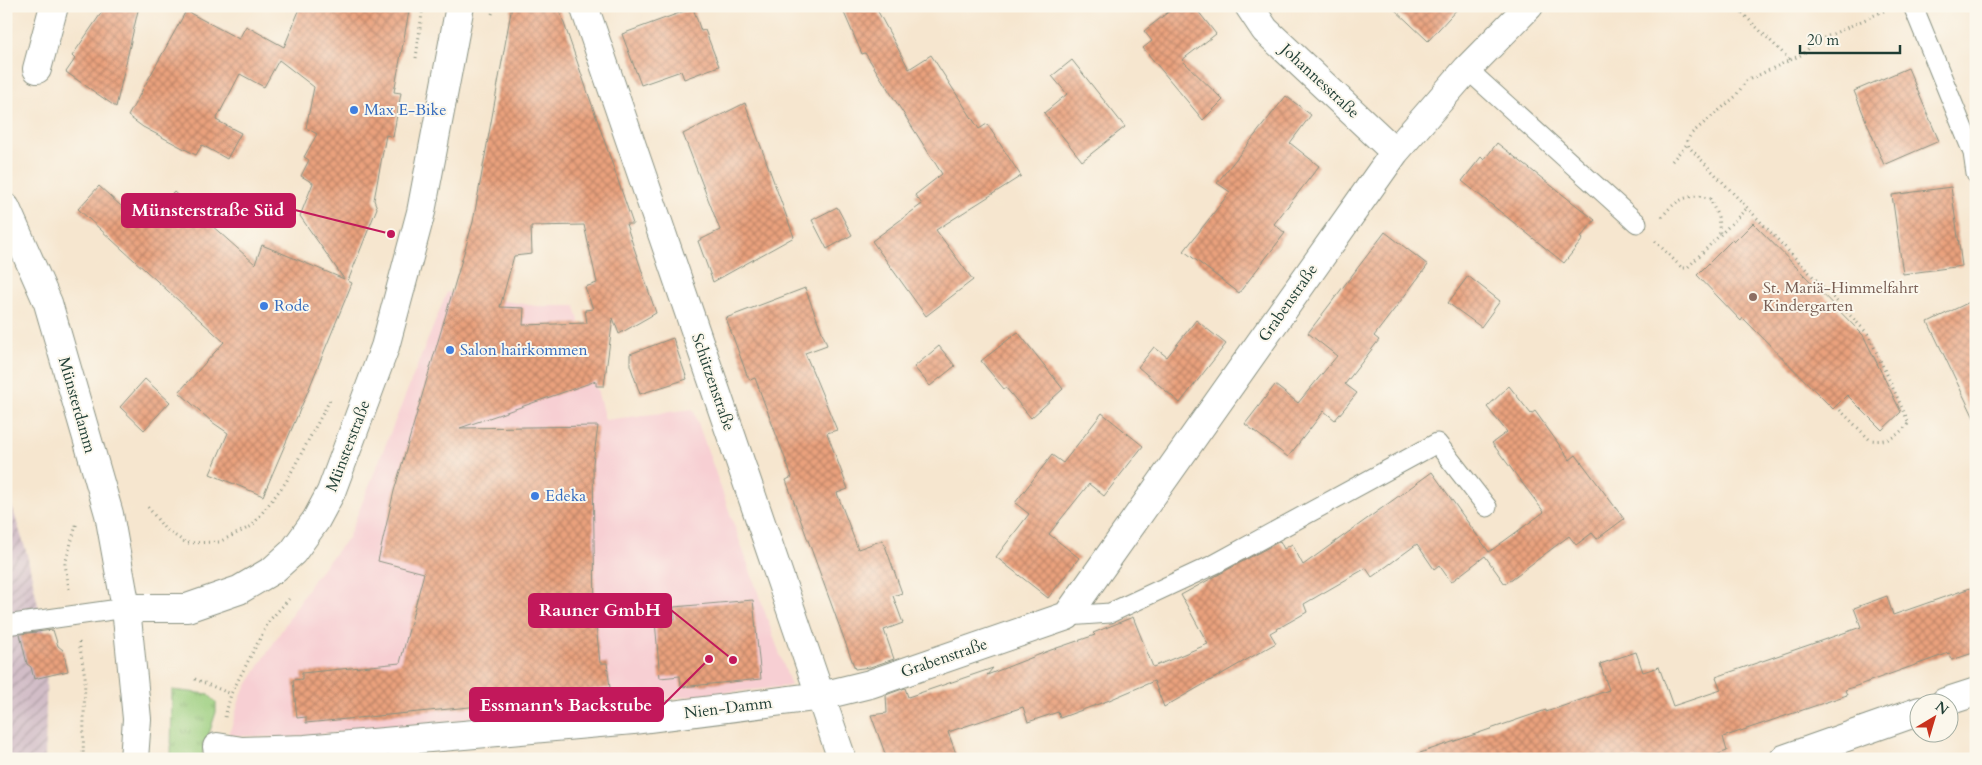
<svg xmlns="http://www.w3.org/2000/svg" width="1982" height="765" font-family="Cardo,serif">
<style>
.built{fill:#f7cfd3}
.industrial{fill:url(#industrial-furrows)}
.grass{fill:url(#grass-tufts);stroke:#5c8558}
.building{fill:url(#building-cross-hatch);fill-rule:evenodd}
.lines{fill:none;stroke-linecap:round;stroke-linejoin:round}
.lane-casing{stroke:#8a9282;stroke-width:21}
.street-casing{stroke:#8a9282;stroke-width:30}
.secondary-casing{stroke:#8a9282;stroke-width:30}
.path{stroke:#8a9282;stroke-width:3;stroke-dasharray:1 4;stroke-linecap:butt}
.lane{stroke:#fff;stroke-width:19}
.street{stroke:#fff;stroke-width:28}
.secondary{stroke:#fff;stroke-width:28}
.shop-dot{fill:#3f7fe0;stroke:#fbf7ec;stroke-width:2}
.education-dot{fill:#8d6e63;stroke:#fbf7ec;stroke-width:2}
.labels{text-anchor:middle;dominant-baseline:central;stroke-width:4;stroke-linejoin:round;paint-order:stroke}
.street-label{font-size:16px;fill:#1f3d34;stroke:#fbf7ec}
.shop-label{font-size:16px;fill:#366cbe;stroke:#fbf7ec;text-anchor:start}
.education-label{font-size:16px;fill:#785e54;stroke:#fbf7ec;text-anchor:start}
.leader{fill:none;stroke:#c2185b;stroke-width:2}
.callout-dot{fill:#c2185b;stroke:#fbf7ec;stroke-width:2}
.callout{fill:#c2185b;stroke:#c2185b;stroke-width:2}
.callout-label{font-size:18px;text-anchor:middle;font-weight:bold;fill:#fff}
</style>
<defs>
<pattern id="industrial-furrows" width="10" height="10" patternUnits="userSpaceOnUse" patternTransform="scale(1.25)"><rect width="10" height="10" fill="#d2bdc7"/><path d="M-1 1l2-2M0 10L10 0M9 11l2-2" fill="none" stroke="#aa9ba2"/></pattern>
<pattern id="grass-tufts" width="24" height="20" patternUnits="userSpaceOnUse" patternTransform="scale(1.25)"><rect width="24" height="20" fill="#9acd7d"/><path d="M3 7l-1-3M5 7V3M7 7l1-3M15 17l-1-3M17 17v-4M19 17l1-3" fill="none" stroke="#7da867"/></pattern>
<pattern id="building-cross-hatch" width="8" height="8" patternUnits="userSpaceOnUse" patternTransform="scale(1.25)"><rect width="8" height="8" fill="#eaa17d"/><path d="M0 0l8 8M0 8l8-8" fill="none" stroke="#bd8467"/></pattern>
</defs>
<rect width="100%" height="100%" fill="#fbf7ec"/>
<filter id="ink" filterUnits="userSpaceOnUse"><feTurbulence type="fractalNoise" baseFrequency=".02" numOctaves="2"/><feDisplacementMap in="SourceGraphic" scale="10" xChannelSelector="R" yChannelSelector="G"/><feConvolveMatrix kernelMatrix="1 2 1 2 8 2 1 2 1" color-interpolation-filters="sRGB"/></filter>
<filter id="wash" filterUnits="userSpaceOnUse"><feTurbulence type="fractalNoise" baseFrequency=".0096" numOctaves="4" result="noise"/><feDisplacementMap in="SourceGraphic" scale="20" xChannelSelector="R" yChannelSelector="G"/><feGaussianBlur stdDeviation="1.12" result="paint"/><feColorMatrix in="noise" values="0 0 0 0 0 0 0 0 0 0 0 0 0 0 0 0 0 1.4 0 .05"/><feComposite in="paint" operator="in"/></filter>
<g filter="url(#wash)">
<rect width="100%" height="100%" fill="#f6e6cf"/>
<path class="built" d="M447,292L536,306H575L605,420L693,409L791,686L286,738L229,735L241,695L315,577L348,538Z"/>
<path class="industrial" d="M6,488L27,554L47,647L45,759H6Z"/>
<path class="grass" d="M172,690L208,694L216,702V712L201,759H171Z"/>
<g id="blocks">
<path class="building" d="M106,6H139L116,107L66,72L75,59L72,56Z
M301,6H410L394,92L401,93L393,137L386,135L374,200L377,208L348,281L352,283L308,391L263,496L210,474L228,433L212,422L179,392L224,342L78,209L99,186L143,226L174,192L255,264L262,245L344,279L300,216L313,183L301,176L309,160L304,157L317,134L306,128L314,87L279,60L264,87L240,74L216,120L241,133L227,159L202,145L196,155L143,127L128,116L186,11L239,39L246,26L284,47Z
M512,6H558L633,224H626L656,313L619,334L613,318L604,386H596V381L460,428L598,426L593,463L595,616L600,663H607L610,688L520,697L521,702L306,723V717L297,718L293,680L302,679V673L400,663L424,573L378,561L394,491L473,222ZM584,225L597,283L585,287L593,309L585,310L587,323L523,325L524,308L500,307L514,256L532,254L531,226Z
M841,6H875L909,69L931,55L979,129L987,124L1021,176L936,230L973,280L926,316L872,241L922,204L915,195L942,174L865,53L862,54Z
M1176,6H1194L1216,34L1182,60L1223,100L1203,120L1143,48L1152,41L1144,31Z
M1391,6H1460L1428,41Z
M693,8L701,31L705,30L719,66L684,79L681,71L641,85L622,34Z
M1072,60L1125,127L1082,161L1044,113L1067,94L1052,76Z
M1908,68L1939,141L1884,165L1854,91Z
M1286,96L1311,115L1290,143L1319,166L1274,224L1285,233L1239,293L1184,251L1230,192L1217,183Z
M745,103L794,237L713,282L698,241L720,230L683,134Z
M1497,143L1595,220L1581,237L1583,239L1564,263L1462,181L1481,157L1484,160Z
M1951,187L1962,266L1903,274L1892,195Z
M837,207L852,235L827,249L812,220Z
M1753,223L1863,335L1901,412L1882,430L1847,395L1833,409L1743,318L1741,321L1697,275L1732,240L1734,242Z
M1385,232L1428,265L1374,336L1379,340L1345,384L1357,393L1335,420L1324,411L1288,457L1245,424L1275,385L1298,403L1337,356L1308,333Z
M1468,276L1500,301L1481,327L1448,303Z
M805,288L827,345L805,353L837,430L827,433L848,489L837,493L858,549L883,540L902,593L893,596L903,623L884,630L894,659L870,667L855,669L786,480L792,477L755,378L750,380L747,375L726,318Z
M1976,299V422L1928,322Z
M1196,320L1226,344L1180,403L1138,367L1154,347L1167,357Z
M1018,332L1063,389L1031,418L1006,388L1004,389L981,361Z
M673,338L687,379L640,394L630,365V354Z
M939,346L955,366L930,386L914,367Z
M145,379L170,402L144,430L120,407Z
M1509,386L1531,414L1535,411L1570,460L1576,455L1624,519L1597,539L1592,533L1576,545L1569,536L1505,584L1485,556L1451,582L1439,565L1434,569L1417,544L1372,577L1366,568L1304,604L1307,612L1270,633L1276,643L1164,707L1154,681L1107,701L1060,718L1058,712L1028,722L1023,707L948,732L958,759H887L871,715L887,713L886,695L905,688L908,697L993,668L987,675L1051,650L1095,635L1093,633L1133,617L1153,667L1208,644L1181,595L1280,541L1284,549L1292,544L1303,565L1432,472L1489,552L1544,512L1492,443L1507,432L1487,407Z
M1102,413L1143,446L1104,496L1089,484L1049,534L1079,558L1048,598L996,557L1029,514L1015,503L1052,455L1063,463Z
M1976,586V652L1952,660L1949,653L1845,690L1847,695L1723,737L1727,751L1705,759H1418L1417,754L1546,710V712L1609,690L1600,664L1636,652L1643,672L1659,667L1673,706L1721,690L1716,677L1861,627L1854,608L1887,596L1893,615Z
M753,600L761,679L681,687L680,676L660,678L655,621L675,619L674,607Z
M53,630L58,646L63,650L68,671L34,679L31,667L27,664L20,634Z"/>
</g>
</g>
<g filter="url(#ink)">
<use href="#blocks" fill-opacity="0" stroke="#8a9282" stroke-width="1"/>
<g class="lines">
<defs>
<path id="lane" d="M1913,6L1973,153L1976,174
M1467,69L1637,223
M1067,616L1110,613L1215,564L1437,443L1487,507
M6,625L126,608"/>
<path id="street" d="M584,6L842,759
M1249,6L1265,30L1395,152
M37,69L54,6
M126,608H187L239,590L273,570L293,552L316,520L331,492L385,347L421,212L460,6
M1945,702L1976,692
M217,747L242,751L305,749L633,720L821,696L870,684L1067,616L1395,152L1467,69L1529,6
M1784,759L1920,711"/>
<path id="secondary" d="M6,208L48,303L109,514L126,608L133,678L137,719L134,759"/>
</defs>
<use href="#lane" class="lane-casing"/>
<use href="#street" class="street-casing"/>
<use href="#secondary" class="secondary-casing"/>
<path class="path" d="M1735,6L1790,60
M1718,7L1719,6
M492,14L495,6
M416,58L423,6
M1672,161L1687,144
M1662,217C1674,201 1690,191 1710,199L1718,217L1720,234
M1655,241L1682,268H1687L1747,208
M1840,410L1870,440C1890,442 1896,437 1909,423L1868,334L1689,147L1687,141L1691,134L1735,97L1746,81L1803,54L1815,42L1888,9
M148,507L164,528L186,543L219,542L252,526L286,482L330,400
M69,589L65,564L77,522
M79,642L85,677L83,759
M195,679L231,694
M225,717L231,694L269,621L289,599"/>
<use href="#lane" class="lane"/>
<use href="#street" class="street"/>
<use href="#secondary" class="secondary"/>
</g>
</g>
<g class="shop-dot">
<circle cx="354" cy="110" r="5"/>
<circle cx="264" cy="306" r="5"/>
<circle cx="450" cy="350" r="5"/>
<circle cx="535" cy="496" r="5"/>
</g>
<circle class="education-dot" cx="1753" cy="297" r="5"/>
<g class="labels">
<g class="street-label">
<text transform="translate(1320 81) rotate(43)">Johannesstraße</text>
<text transform="translate(1288 303) rotate(-55)">Grabenstraße</text>
<text transform="translate(713 382) rotate(71)">Schützenstraße</text>
<text transform="translate(77 405) rotate(74)">Münsterdamm</text>
<text transform="translate(348 446) rotate(-69)">Münsterstraße</text>
<text transform="translate(944 658) rotate(-19)">Grabenstraße</text>
<text transform="translate(728 708) rotate(-7)">Nien-Damm</text>
</g>
<g class="shop-label">
<text x="364" y="110">Max E-Bike</text>
<text x="274" y="306">Rode</text>
<text x="460" y="350">Salon hairkommen</text>
<text x="545" y="496">Edeka</text>
</g>
<g class="education-label">
<text x="1763" y="288">St. Mariä-Himmelfahrt<tspan x="1763" dy="18">Kindergarten</tspan></text>
</g>
</g>
<path class="leader" d="M391 234L295 210M733 660L671 610M709 659L663 705"/>
<g class="callout-dot">
<circle cx="391" cy="234" r="5"/>
<circle cx="733" cy="660" r="5"/>
<circle cx="709" cy="659" r="5"/>
</g>
<g class="callout">
<rect x="122" y="194" width="173" height="33" rx="5"/>
<rect x="529" y="594" width="142" height="33" rx="5"/>
<rect x="470" y="688" width="193" height="33" rx="5"/>
</g>
<g class="callout-label">
<text x="208" y="216">Münsterstraße Süd</text>
<text x="600" y="616">Rauner GmbH</text>
<text x="566" y="711">Essmann's Backstube</text>
</g>
<rect width="1982" height="765" fill="none" stroke="#fbf7ec" stroke-width="25"/>
<g transform="translate(1934 718) rotate(38)"><circle r="24" fill="#fbf7ec" stroke="#a3ada2"/>
<path d="M0-4L9 19L0 12L-9 19Z" fill="#c8321e"/>
<text y="-8" font-size="14" font-weight="bold" text-anchor="middle" fill="#1f3d34">N</text>
</g>
<path d="M1800 45v8h100v-8" fill="none" stroke="#1f3d34" stroke-width="2.5"/>
<text x="1807" y="45" font-size="15" fill="#1f3d34" stroke="#fbf7ec" stroke-width="4" paint-order="stroke">20 m</text>
</svg>
